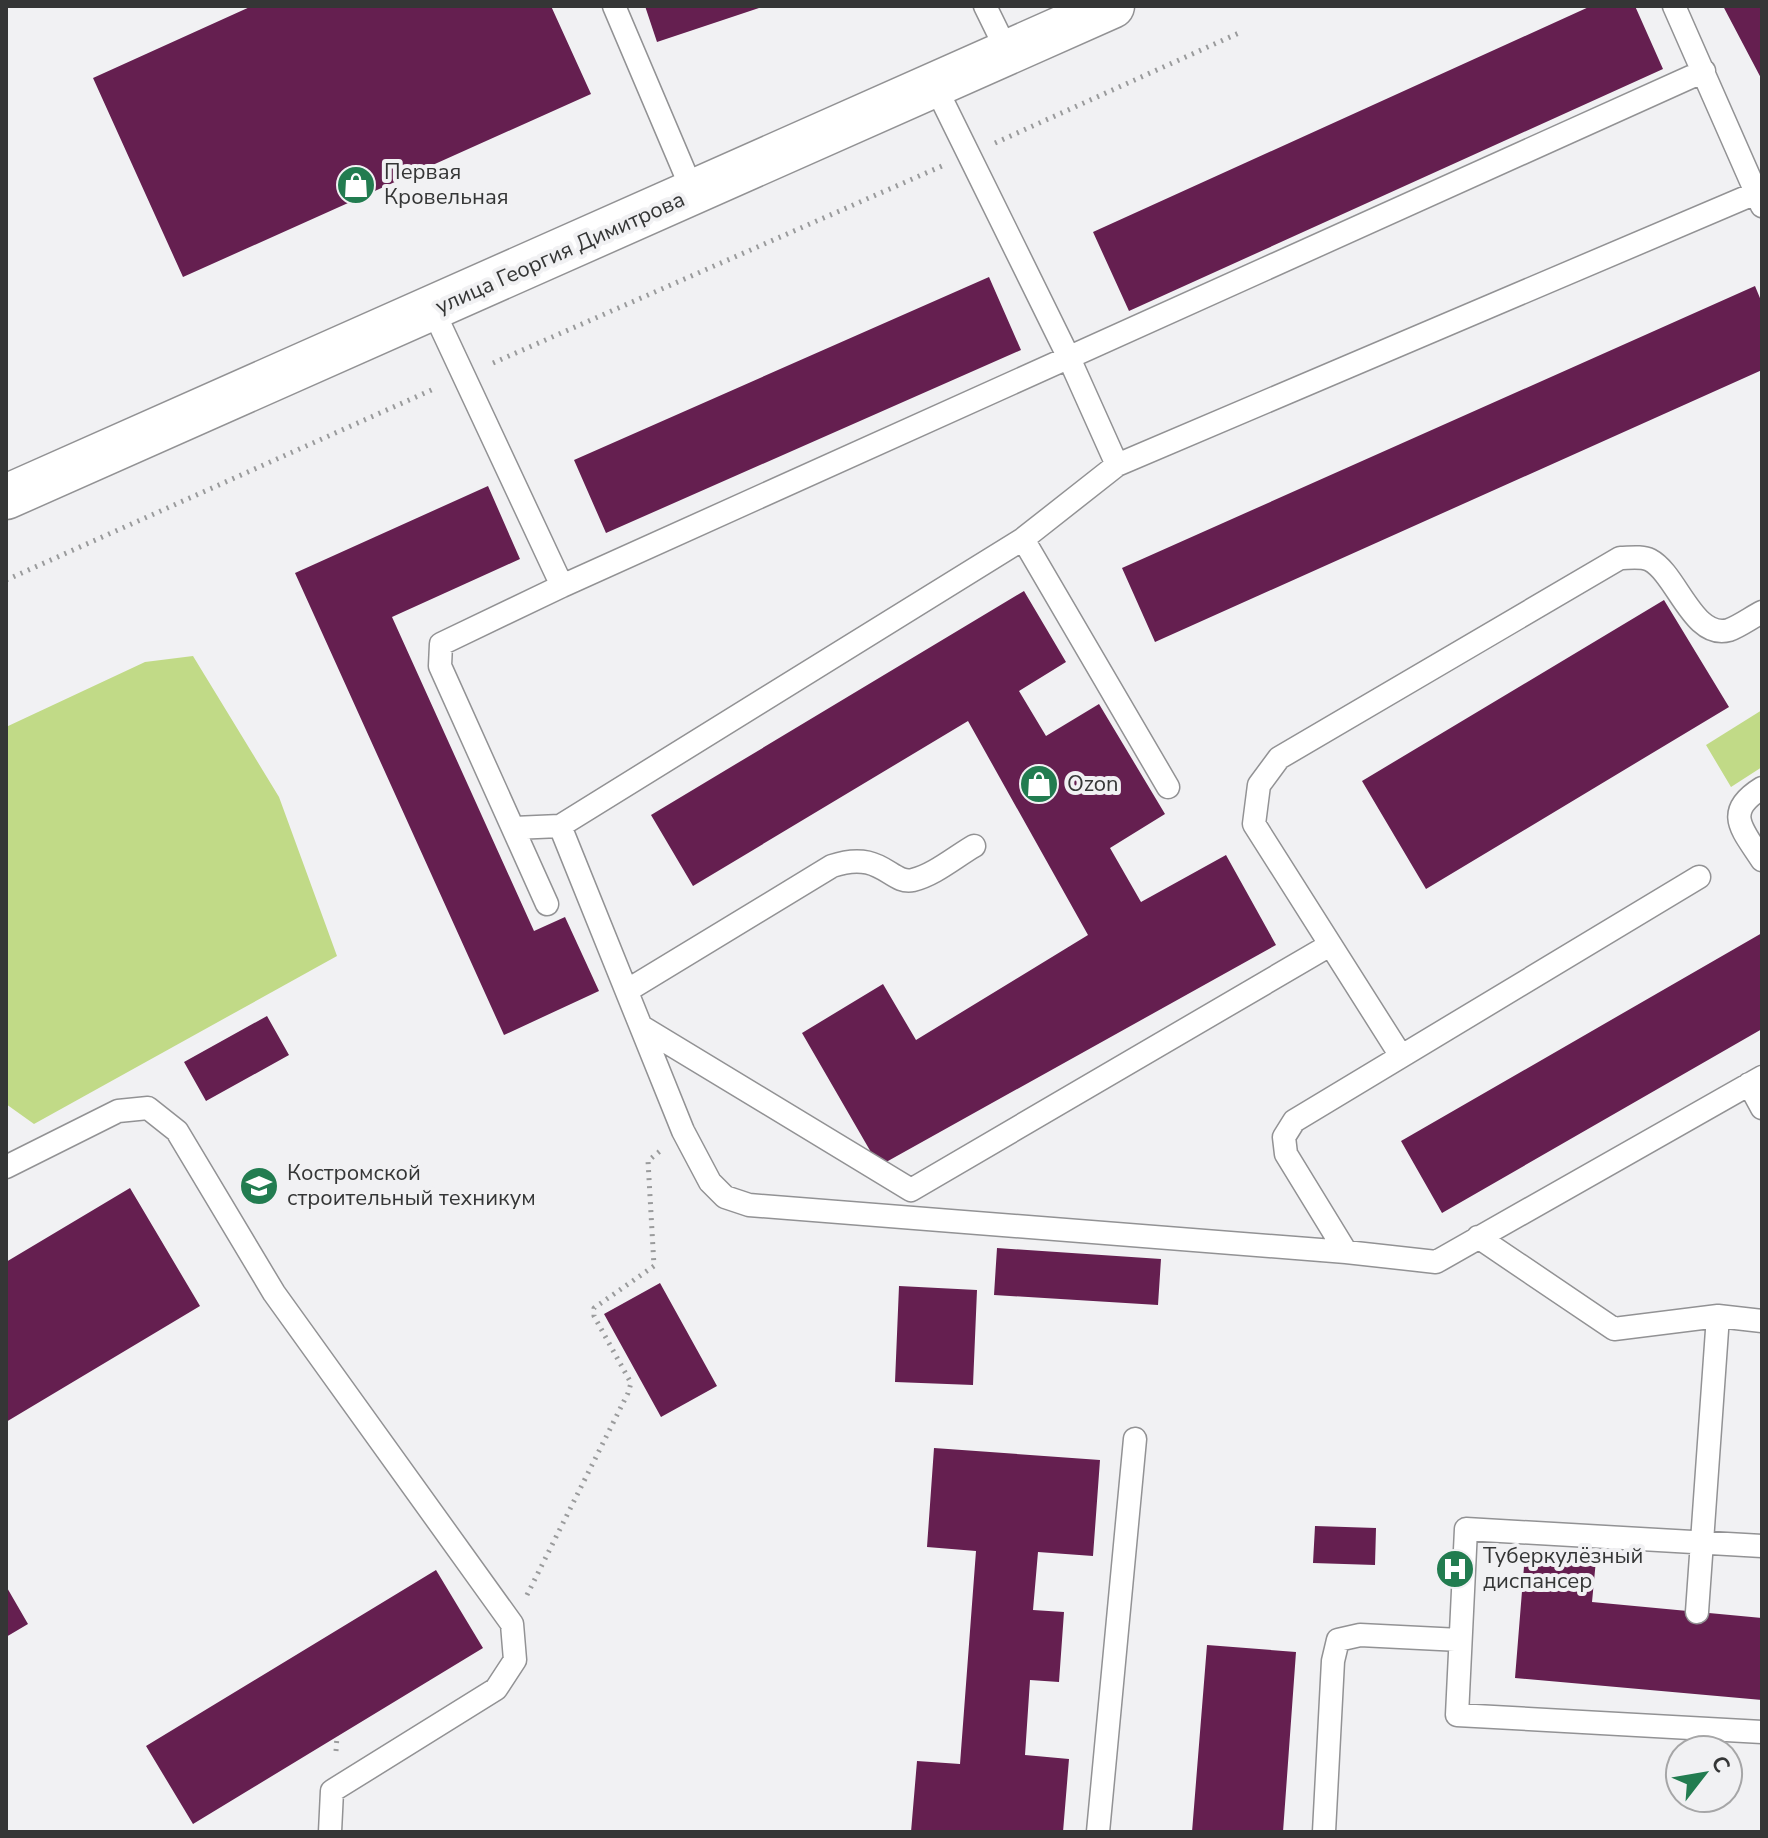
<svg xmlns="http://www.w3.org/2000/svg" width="1768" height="1838" font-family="'Nunito Sans',sans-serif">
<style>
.green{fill:#c1da87}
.building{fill:#651f50}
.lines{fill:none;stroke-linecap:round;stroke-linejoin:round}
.service-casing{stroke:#929294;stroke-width:25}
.secondary-casing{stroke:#929294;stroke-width:47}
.path{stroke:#9a9b9c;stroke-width:5;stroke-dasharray:2 6;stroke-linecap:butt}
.service{stroke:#fff;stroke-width:22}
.secondary{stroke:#fff;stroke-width:44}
.labels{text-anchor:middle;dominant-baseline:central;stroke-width:8;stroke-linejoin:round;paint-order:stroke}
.poi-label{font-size:22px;fill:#353636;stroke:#f1f1f3;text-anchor:start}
.street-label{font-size:22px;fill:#353636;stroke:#f1f1f3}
</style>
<rect width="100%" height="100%" fill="#f1f1f3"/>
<path class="green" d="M193,656L279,797L337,956L34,1124L6,1104V727L145,662Z
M1762,710V767L1731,787L1706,745Z"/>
<path class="building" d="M252,6H551L591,94L183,277L93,78Z
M645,6H761L762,7L657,42Z
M1591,6H1635L1663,69L1129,311L1093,232Z
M1723,6H1762V80Z
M989,277L1021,350L606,533L574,460Z
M1755,286L1762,303V370L1155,642L1122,568Z
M488,486L520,559L392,617L534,931L565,917L599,991L504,1035L295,573Z
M1024,591L1066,662L1019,691L1046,736L1099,704L1165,814L1110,848L1141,902L1226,855L1276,945L879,1166L802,1033L883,984L916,1040L1088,935L968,721L693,886L651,815Z
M1664,600L1729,707L1426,889L1362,781Z
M1762,933V1029L1442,1213L1401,1141Z
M267,1016L289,1055L206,1101L184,1062Z
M130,1188L200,1306L6,1422V1262Z
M997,1248L1161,1259L1158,1305L994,1295Z
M660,1283L717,1386L661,1417L604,1314Z
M899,1286L977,1290L973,1385L895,1382Z
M934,1448L1100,1460L1093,1556L1038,1552L1033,1610L1064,1612L1059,1682L1030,1680L1025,1755L1069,1759L1063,1832H911L917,1761L960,1764L976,1551L927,1547Z
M1315,1526L1376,1528L1375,1565L1313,1563Z
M1525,1554L1596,1560L1592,1602L1762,1618V1700L1515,1678Z
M436,1570L483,1648L193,1824L146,1746Z
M6,1586L28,1624L6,1637Z
M1207,1645L1296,1652L1283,1832H1192Z"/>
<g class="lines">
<defs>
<path id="service" d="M614,6L693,192
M985,6L1008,53
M1674,6L1762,206
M935,86L1069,358L1117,465
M1756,193L1117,465L1023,539L560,826L683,1131L710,1182L725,1197L749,1205L1346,1252L1436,1262L1762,1077
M433,310L562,586L441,644L440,666L547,904
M1023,539L1168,787
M562,586L1704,71
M1762,788C1723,812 1742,829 1762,860
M514,828L560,826
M628,990L832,866C882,849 890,885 913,880C934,875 955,857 974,846
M642,1027L911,1190L1330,945
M1401,1056L1254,824L1259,785L1279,758L1620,558C1629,558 1642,556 1650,560C1677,574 1693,640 1729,630C1740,626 1752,617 1762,612
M1749,1084L1762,1108
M6,1167L118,1111L148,1108L177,1131L274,1293L512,1624L515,1660L496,1689L332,1791L330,1832
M1478,1237L1614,1329L1718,1316L1762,1321
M1346,1252L1286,1154L1284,1137L1294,1121L1699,877
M1762,1546L1466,1529L1457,1715L1762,1732
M1697,1612L1718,1316
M1098,1832L1135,1439
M1324,1832L1333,1661L1338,1640L1360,1635L1460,1640"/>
<path id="secondary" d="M6,497L1112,6"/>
</defs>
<use href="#service" class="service-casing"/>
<use href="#secondary" class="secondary-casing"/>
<path class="path" d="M995,143L1241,32
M493,363L942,166
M6,580L436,388
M527,1595L628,1393L631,1383L594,1316V1308L654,1266L648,1161L660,1151
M336,1751L337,1736"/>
<use href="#service" class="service"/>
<use href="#secondary" class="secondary"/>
</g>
<defs>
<symbol id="shop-disc" viewBox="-11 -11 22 22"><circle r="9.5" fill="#227c50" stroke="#f1f1f3"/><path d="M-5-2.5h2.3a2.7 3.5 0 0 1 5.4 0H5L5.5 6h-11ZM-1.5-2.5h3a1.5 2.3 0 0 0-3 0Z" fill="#fff"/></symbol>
<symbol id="university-disc" viewBox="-11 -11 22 22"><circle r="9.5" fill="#227c50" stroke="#f1f1f3"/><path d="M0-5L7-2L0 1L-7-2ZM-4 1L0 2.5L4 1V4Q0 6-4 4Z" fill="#fff"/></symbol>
<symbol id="hospital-disc" viewBox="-11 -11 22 22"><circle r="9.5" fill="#227c50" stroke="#f1f1f3"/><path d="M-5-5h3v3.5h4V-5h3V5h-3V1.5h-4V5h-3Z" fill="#fff"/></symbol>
</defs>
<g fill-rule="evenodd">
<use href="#shop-disc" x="334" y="163" width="44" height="44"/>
<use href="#shop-disc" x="1017" y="762" width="44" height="44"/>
<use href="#university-disc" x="237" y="1164" width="44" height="44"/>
<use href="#hospital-disc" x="1433" y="1547" width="44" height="44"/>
</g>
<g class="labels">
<g class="poi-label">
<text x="384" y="172">Первая<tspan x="384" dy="25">Кровельная</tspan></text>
<text x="1067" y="784">Ozon</text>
<text x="287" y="1173">Костромской<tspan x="287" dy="25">строительный техникум</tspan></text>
<text x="1483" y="1556">Туберкулёзный<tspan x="1483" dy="25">диспансер</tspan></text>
</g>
<g class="street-label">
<text transform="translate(560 253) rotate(-24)">улица Георгия Димитрова</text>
</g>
</g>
<rect width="1768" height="1838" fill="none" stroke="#353636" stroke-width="16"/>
<g transform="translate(1704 1774) rotate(59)"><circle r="38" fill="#f1f1f3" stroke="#a6a6a7" stroke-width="2"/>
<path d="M0-6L14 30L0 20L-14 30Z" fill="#227c50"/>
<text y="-12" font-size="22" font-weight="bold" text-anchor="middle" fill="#353636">С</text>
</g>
</svg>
